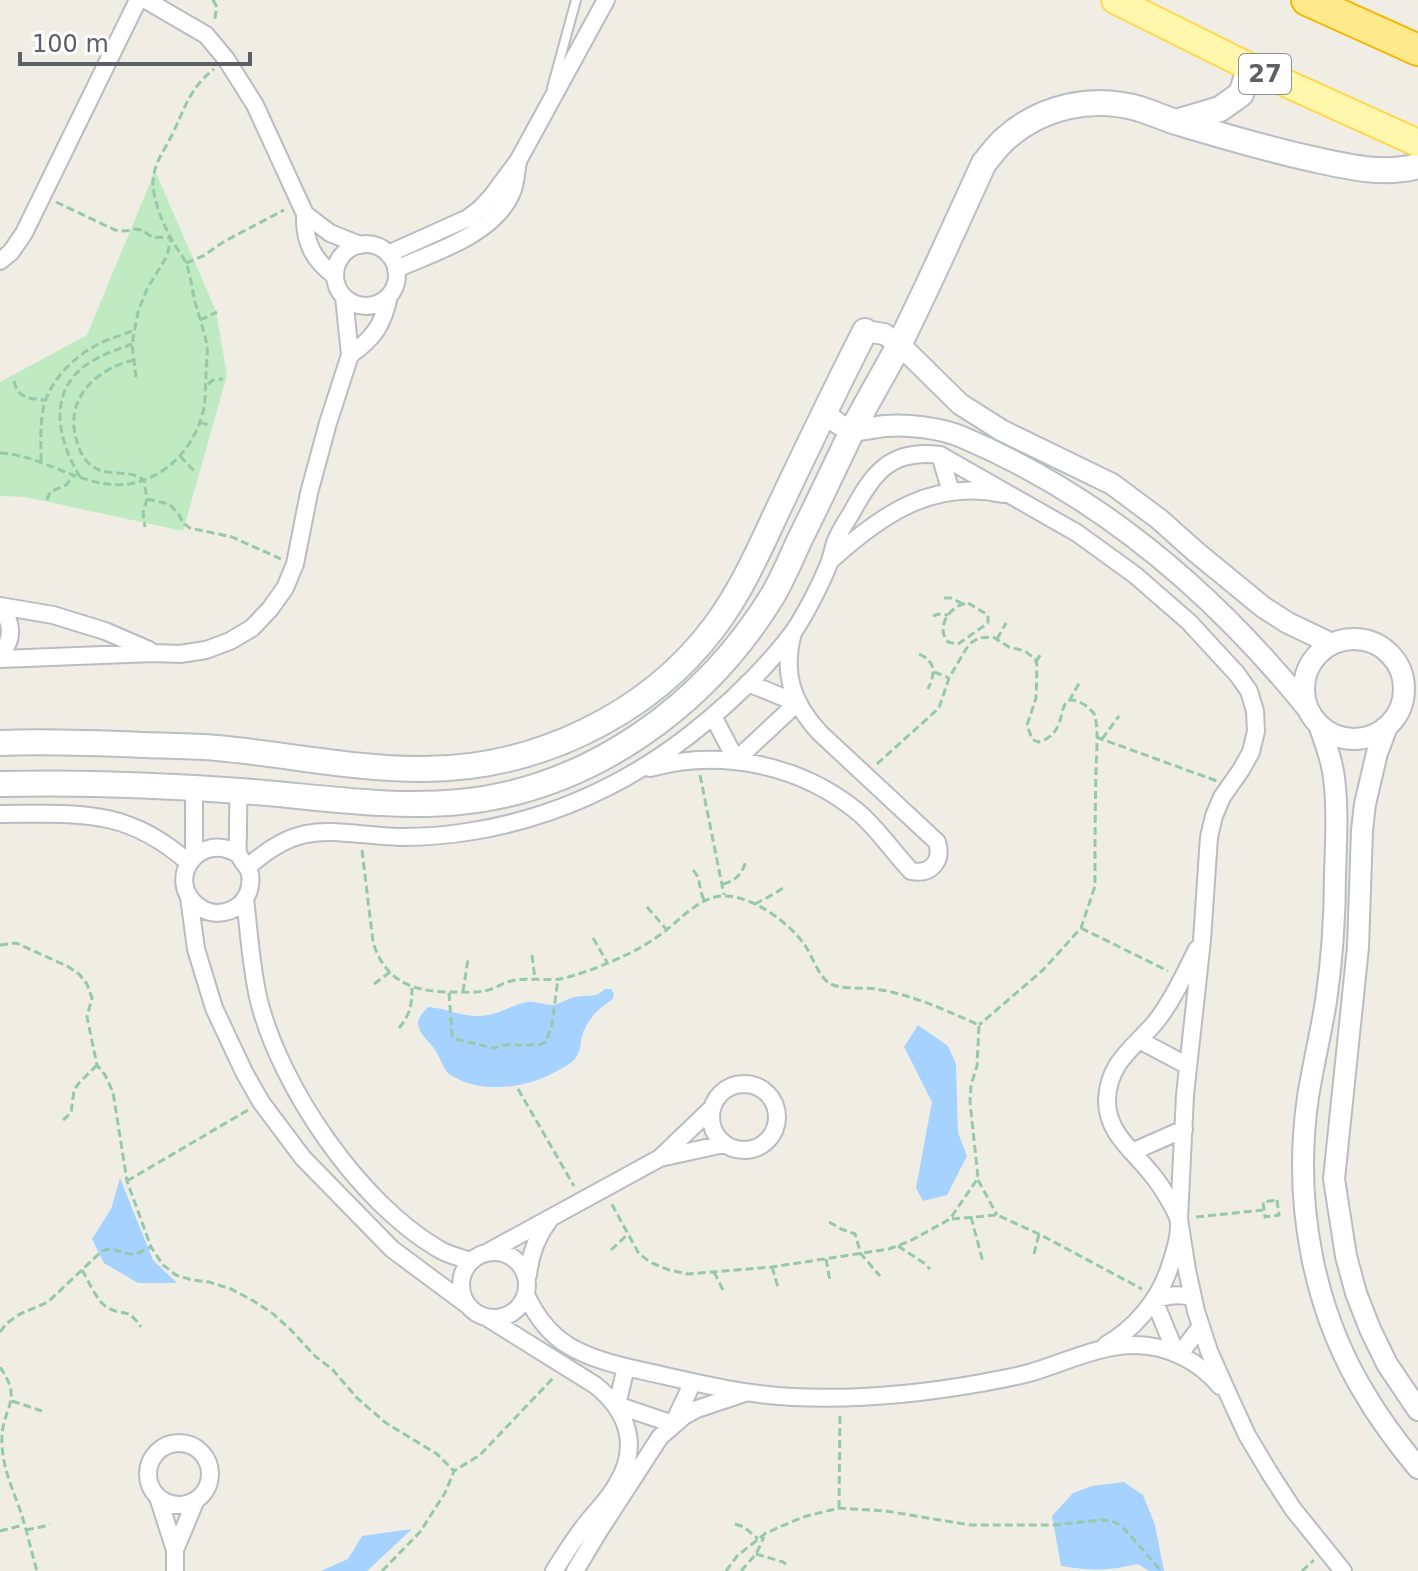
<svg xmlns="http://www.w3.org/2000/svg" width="1418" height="1571" font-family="'DejaVu Sans',sans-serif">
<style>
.green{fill:#bfeac2}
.water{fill:#a6d2ff}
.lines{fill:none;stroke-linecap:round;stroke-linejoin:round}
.service-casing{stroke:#b9bcc2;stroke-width:12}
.minor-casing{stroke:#b9bcc2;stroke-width:20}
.tertiary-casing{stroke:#b9bcc2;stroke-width:24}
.secondary-casing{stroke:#babdc4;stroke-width:28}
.primary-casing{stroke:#fed94f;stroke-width:30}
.motorway-casing{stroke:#f5b800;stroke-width:34}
.path{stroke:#96c9a8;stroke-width:3;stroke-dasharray:8 4;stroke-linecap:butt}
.service{stroke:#fff;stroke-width:8}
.minor{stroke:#fff;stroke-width:16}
.tertiary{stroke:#fff;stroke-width:20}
.secondary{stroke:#fff;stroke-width:24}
.primary{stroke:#fff7ab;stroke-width:26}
.motorway{stroke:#ffe98d;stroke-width:30}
.labels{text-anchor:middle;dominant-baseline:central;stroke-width:8;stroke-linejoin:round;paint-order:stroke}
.shield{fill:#fff;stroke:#8d9094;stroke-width:2}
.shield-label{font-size:24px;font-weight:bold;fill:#5c6066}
</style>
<rect width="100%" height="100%" fill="#f0eee4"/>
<path class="green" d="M155,171L216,311L227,375L183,531L25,497L0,496V382L87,335Z"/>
<path class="water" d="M605,989H611L614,994L613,999C599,1008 587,1019 582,1036C580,1044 581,1052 575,1059C568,1066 557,1071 549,1075C522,1088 487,1092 460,1080C458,1079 450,1075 449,1074C443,1068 441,1060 437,1053C432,1043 418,1035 418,1022C419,1016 424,1011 428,1007C445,1008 460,1016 478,1016C498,1016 510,1005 527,1002C535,1001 544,1005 552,1005C561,1004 567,998 576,997C588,994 595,999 605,989Z
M918,1025L948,1046L956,1064L958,1133L967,1156L947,1195L923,1201L916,1188L932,1102L904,1047Z
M120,1178L153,1260L177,1283H138L104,1263L92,1239L111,1209Z
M1124,1482L1143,1495L1155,1525L1164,1571H1149L1138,1564C1107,1571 1091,1571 1061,1566L1052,1516L1073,1493L1092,1486Z
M412,1529L367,1571H321L348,1559L362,1536Z"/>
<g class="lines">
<defs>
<path id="service" d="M552,88L576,0"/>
<path id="minor" d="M146,0L206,35L226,59L255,105L305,214L330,233L360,245
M305,214C304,242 313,260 335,276
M335 275a31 31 0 1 1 62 0a31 31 0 1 1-62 0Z
M388,254L468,218L481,208L492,196L518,161L606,0
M0,261L11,252L24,233L138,0
M396,269C435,252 495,234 512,192C516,183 516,171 518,162
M350,355C374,338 383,325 389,296
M940,455L951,492
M831,560C881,515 932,479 1003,494
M0,606L53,615L105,631L149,650
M0,654C15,639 12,622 0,606
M0,659L154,653L180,654L206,650L230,641L252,628L270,609L285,588L295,564L309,493L328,423L350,355L344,297
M713,716L736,760L797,703L748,683
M650,768C721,748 801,765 858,812C878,829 893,852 911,871C931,875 943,861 937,842L820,733C792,703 782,673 793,633
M0,814C78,814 126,807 189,863
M238,854C199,830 164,880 198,906C217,921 247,910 250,885C253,865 241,865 238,852C237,847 238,839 238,834C238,819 238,805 239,791
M194,856V788
M248,867C304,816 334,835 401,837C425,837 450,835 473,831C552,818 623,786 687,737C726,707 764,671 794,631C806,613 822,582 830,561C832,555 833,549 835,543C839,532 846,522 852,512C873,473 891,448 940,455L1077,533L1135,575L1189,622L1237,674L1249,691L1255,711L1256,731L1251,752L1241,770L1222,797L1214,816L1209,837L1202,940L1185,1095L1179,1219L1187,1270L1196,1311L1209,1351L1229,1396L1247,1435L1269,1472L1293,1509L1343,1571
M189,897L196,949L214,1008L244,1072L261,1102L303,1158L392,1249L466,1304
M245,898C249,932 251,968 259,1001C281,1088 359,1202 437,1248C447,1255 459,1257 471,1261
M1139,1040L1188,1066
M711 1117a33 33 0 1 1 66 0a33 33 0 1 1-66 0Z
M1132,1152L1184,1129
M661,1157L712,1108
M461 1285a33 33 0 1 1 66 0a33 33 0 1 1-66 0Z
M488,1252L660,1158L724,1144
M528,1275C530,1254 537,1236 550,1219
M526,1295C536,1316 549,1334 569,1346C596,1362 631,1368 661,1375C705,1385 749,1395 793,1397C856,1400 920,1394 981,1383C997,1380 1014,1377 1029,1373C1064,1363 1098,1345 1135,1345C1167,1345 1199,1361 1220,1386
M1193,1297C1178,1294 1168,1295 1154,1300L1176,1353L1186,1346L1201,1326
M486,1317L595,1385C628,1411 640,1446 617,1484C609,1499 596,1511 586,1524C574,1539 564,1555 554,1571
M1106,1345C1134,1329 1157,1302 1168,1272C1173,1258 1182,1232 1178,1218C1177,1214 1175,1211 1173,1207C1166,1194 1159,1182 1149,1171C1131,1149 1106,1131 1107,1099C1109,1060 1136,1047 1158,1019C1174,998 1185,973 1197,949
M626,1367L617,1405L673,1424L693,1382
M148 1474a31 31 0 1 1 62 0a31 31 0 1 1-62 0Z
M158,1497L175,1550V1571
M175,1550L195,1502
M575,1571L599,1531L660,1437L684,1416L697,1409L745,1393"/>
<path id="tertiary" d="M865,331L884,334L899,344L960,404L1001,430L1112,484L1159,519L1196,552L1263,607L1288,623L1332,644
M825,411C832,420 843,429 855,430C864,430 875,427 885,426C907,424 941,428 962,437C1099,495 1214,593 1307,708
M1304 689a50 50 0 1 1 100 0a50 50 0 1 1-100 0Z
M1319,725C1325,742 1332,759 1334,778C1338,809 1336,842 1335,874C1335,916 1332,960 1326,1001C1321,1033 1313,1065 1308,1097C1293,1200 1312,1310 1368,1399C1383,1424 1400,1446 1418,1468
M1386,729L1377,753L1365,804L1362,830L1358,947L1334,1179L1346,1256L1356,1293L1370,1329L1387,1364L1418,1410"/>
<path id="secondary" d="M1250,67L1241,94L1220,109L1176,122C1220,135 1263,148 1308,158C1345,166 1381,176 1418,166
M0,743C48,741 96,743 145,745C169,746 193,746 217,748C285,754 353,769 421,769C533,770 648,716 715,626C744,587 762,543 783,499C810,442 837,386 865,331
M0,784C80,782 161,785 240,791C313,796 387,809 460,802C591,789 706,705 773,595C783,578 791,559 799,541C817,505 834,469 851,433C866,403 884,374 899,345C929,285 956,224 984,163C991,155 997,146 1005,139C1042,106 1093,95 1140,109C1152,113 1164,118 1176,122"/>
<path id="primary" d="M1115,0L1250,67L1418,143"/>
<path id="motorway" d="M1307,0L1418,50"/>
</defs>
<use href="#service" class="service-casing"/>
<use href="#minor" class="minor-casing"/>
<use href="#tertiary" class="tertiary-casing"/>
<use href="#secondary" class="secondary-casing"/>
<use href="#primary" class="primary-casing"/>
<use href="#motorway" class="motorway-casing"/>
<path class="path" d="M213,0L217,7L214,23
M56,202L115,230L125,231L136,229L142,230L152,237L171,238L167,256L147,289L138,312L132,344L136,377
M186,263L203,256L225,241L284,210
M200,320L217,312
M134,360C99,368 67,395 75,434C77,445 82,459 92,466C108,478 128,468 144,480L147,499L143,513L145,527
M14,381C18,399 30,399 46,400
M208,384L213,380L223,379
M200,422L211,426
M0,453C44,455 84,490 129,484C166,478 194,448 203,412C206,401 205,388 206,376C206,366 208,355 207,345C204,330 198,314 194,298C192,287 190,274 186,263C183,256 177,249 173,242C164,226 154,203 153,185C152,166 164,151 172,135C185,108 189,89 214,69
M180,456L195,472
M41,461C41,444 40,426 43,410C48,382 74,356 99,344C110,338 123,335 134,330
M80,477C59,442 46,394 86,365C100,355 116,350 132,344
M147,499L169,504L178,513L183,523L190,528L232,537L281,559
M47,500L50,492L66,485L73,476
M944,598H951L963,604
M968,603L988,615V623L958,644L948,642C935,627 950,605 968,603Z
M933,616L938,614L948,615
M997,639L1006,623
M919,654C937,662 935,674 928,689
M1036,662L1042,652
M934,672L949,678
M1069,701L1081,680
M1096,737L1217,781
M1102,739L1119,716
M877,764L939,708L949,678L966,649L972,642L979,638L993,637L1009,647L1025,651L1035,659L1037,665L1036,698L1027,725L1032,739L1038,742C1068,734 1057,703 1070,700C1078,699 1093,709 1095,716C1099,734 1096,755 1096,773C1095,810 1095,848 1095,886L1081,928L1043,970L979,1025
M700,775L724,895
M362,850L373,942C386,985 418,993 459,992C466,992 475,993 483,991C493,990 502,983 511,981C527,977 544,981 560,979C583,974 607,964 628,954C641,948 653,940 664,932C682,918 701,895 726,896C755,897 791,924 806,947C813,958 818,975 829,983C839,990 864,987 876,989C913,995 945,1010 979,1025L977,1066L971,1085L970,1102L978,1178L950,1219L910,1241L889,1249L772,1267L688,1274L669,1270L652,1263L639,1254L610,1201
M693,870C702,879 698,891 705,901
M723,884C736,881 743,873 746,860
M755,904L774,894L786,886
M647,907L667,930
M1081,928L1168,971
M593,938L607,962
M0,945L16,943L67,966L79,974L87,984L92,998L87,1017L97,1065L105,1075L113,1092L127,1181L151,1247L163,1265L176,1275L192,1280L209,1282L231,1289L252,1300L272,1313L290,1329L316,1357L332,1369L357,1398L386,1423L437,1454L454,1471
M532,955L535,980
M374,984L390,972
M463,992L468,959
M449,993L452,1035L455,1039L494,1048L502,1045H538L546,1042L552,1024L558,979
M399,1028C410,1015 412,1005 412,988
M518,1089L574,1186
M63,1120L71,1113L74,1090L79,1083L97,1065
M978,1180L997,1215
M127,1181L248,1110
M1277,1200L1279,1215L1265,1217L1263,1202Z
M971,1217L983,1262
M1196,1217L1263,1210
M952,1219L997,1215L1039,1234L1142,1289
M829,1222L841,1229L855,1234L861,1254L880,1276
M898,1246L924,1263L930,1269
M611,1250L628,1234
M1034,1254L1039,1234
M826,1259L830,1281
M772,1267L778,1287
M82,1270C89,1281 96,1301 108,1308C126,1317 126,1306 141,1327
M714,1272L723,1290
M0,1332L7,1323L20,1314L48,1302L102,1251C114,1246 119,1253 130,1254C138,1254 144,1250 151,1247
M0,1367C25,1403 0,1407 2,1444C3,1469 12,1487 20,1510C27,1530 31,1551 37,1571
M12,1401L42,1411
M839,1508L840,1412
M735,1524L744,1527L758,1539
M26,1530L50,1525
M0,1531L23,1525
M756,1554L783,1562L789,1567
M382,1571L420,1532L445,1493L454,1471L480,1455L555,1376
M726,1571L737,1556L766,1533L803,1517L839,1508L886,1511L970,1525H1053L1101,1520L1112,1521L1120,1525L1129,1534L1161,1571
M741,1571L756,1554L764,1537
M1302,1571L1314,1560"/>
<use href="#service" class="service"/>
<use href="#minor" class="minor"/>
<use href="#tertiary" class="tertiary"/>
<use href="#secondary" class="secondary"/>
<use href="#primary" class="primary"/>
<use href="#motorway" class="motorway"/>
</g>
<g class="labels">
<rect class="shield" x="1239" y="54" width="52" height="40" rx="6"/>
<g class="shield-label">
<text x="1265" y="74">27</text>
</g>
</g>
<path d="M20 52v12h230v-12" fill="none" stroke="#5c6066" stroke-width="4"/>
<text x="32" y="52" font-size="24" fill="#5c6066" stroke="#ffffff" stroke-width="6" paint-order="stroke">100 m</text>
</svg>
